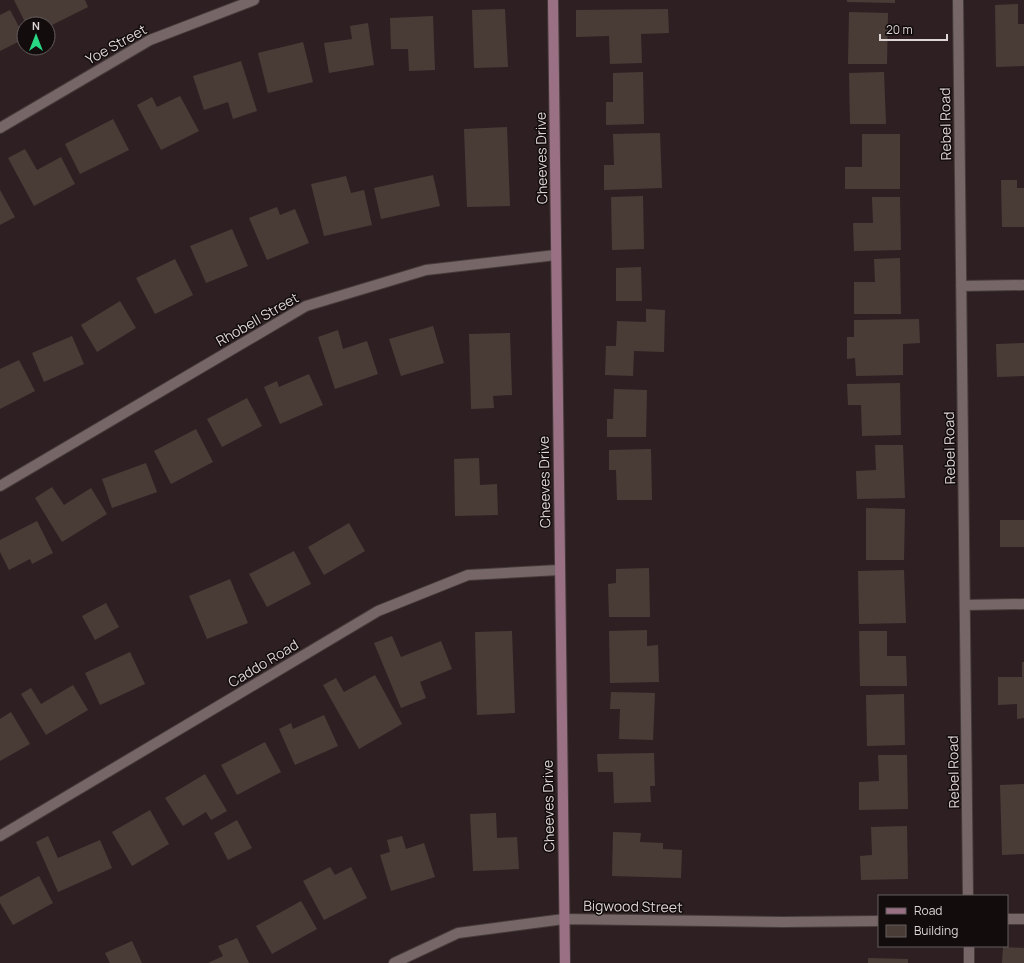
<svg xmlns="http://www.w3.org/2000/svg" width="1024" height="963" font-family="Manrope,sans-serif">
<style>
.building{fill:#493c37}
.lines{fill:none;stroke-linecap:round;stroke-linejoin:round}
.street-casing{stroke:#463b3b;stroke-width:12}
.secondary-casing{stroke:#463b3b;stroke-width:12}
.street{stroke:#766667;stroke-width:10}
.secondary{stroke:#9a7184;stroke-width:10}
.labels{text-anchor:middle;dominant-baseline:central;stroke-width:3;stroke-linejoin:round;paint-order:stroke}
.street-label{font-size:14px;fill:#ded5d5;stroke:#120c0c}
</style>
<rect width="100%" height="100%" fill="#2e2022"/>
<path class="building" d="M14,0H85L88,7L48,27V24H26Z
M847,0H895V3L847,2Z
M1018,4V24H1024V66L996,67L995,5Z
M505,9L508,67L474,68L472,10Z
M668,9L669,33L641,34L642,63L610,64L609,36L576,37V10Z
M10,10L24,36V39L0,51V15Z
M849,12L888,13L887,64H848Z
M433,16L435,70L409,71L408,49H391L390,18Z
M368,23L374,65L329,73L324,43L352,39L350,26Z
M303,42L313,82L268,93L258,53Z
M241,61L257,111L233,119L228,102L204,110L193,76Z
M643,72L644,124L606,125V102H613V73Z
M884,72L886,124H850L849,73Z
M180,96L199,131L161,150L137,105L152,97L157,107Z
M113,119L129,150L80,174L65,144Z
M507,127L510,206L467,207L464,129Z
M660,133L662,188L604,190V165H614L613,134Z
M862,134H900V189H845V167H862Z
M25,149L37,170L61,157L75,184L34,206L8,158Z
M433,175L440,206L381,219L374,188Z
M346,176L351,193L364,190L372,225L324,236L311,184Z
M1001,180H1017V188H1024V227H1002Z
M0,190L15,217L0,225Z
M643,196L644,249L612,250L611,197Z
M872,197H900L901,250L854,251L853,223H873Z
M277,207L280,215L295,209L309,243L267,260L249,218Z
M232,229L248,266L206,283L190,246Z
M900,258L901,314H854V282H875L874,259Z
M175,259L193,295L155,314L136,278Z
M641,267L642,301H616V268Z
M120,301L136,328L97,352L81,325Z
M646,309L665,310L664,352L634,351L633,376L605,375L606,346H616L617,321L646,322Z
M919,319L920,343L903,344V375L856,376L855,358L847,359V337H854V320Z
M433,326L444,363L401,376L389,339Z
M338,330L343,349L367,341L378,374L335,389L318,337Z
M510,333L512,395L493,396L494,408L471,409L469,334Z
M72,336L84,364L44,382L32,353Z
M1024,343V376L997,377L996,344Z
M19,360L35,391L0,409V369Z
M309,374L323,405L280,424L264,387L277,381L279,387Z
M900,383L901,435L862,436L861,405H848L847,384Z
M614,389L647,390L646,437H607V419H613Z
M247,398L262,426L222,447L207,419Z
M196,429L213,462L171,484L154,451Z
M875,445H903L905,498L857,499L856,471L876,470Z
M651,449L652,500H617L616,470H609V450Z
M479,458L480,485L497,484L498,515L455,516L454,459Z
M146,463L157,492L112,508L102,479Z
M52,487L64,505L91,488L107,514L62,542L35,498Z
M866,508L905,509L904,560H866Z
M1000,520H1024V547H1000Z
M37,521L53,553L32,564L30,559L9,570L0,552V540Z
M349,523L365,551L324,575L308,547Z
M294,551L311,584L267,607L249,574Z
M649,568L650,617H609L608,584L616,583V569Z
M904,570L906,623L859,624L858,571Z
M230,579L248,623L207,639L189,596Z
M106,603L119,627L95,640L82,616Z
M647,630V646L658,645L659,682L610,683L609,631Z
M512,631L515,713L477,715L475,632Z
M859,631H887V656H906L907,686H860Z
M392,636L401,657L441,641L452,669L420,682L426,698L401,708L374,643Z
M130,652L145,684L100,705L85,673Z
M1022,662H1024V718L1017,719V704L998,705V677H1022Z
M375,675L402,724L359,749L323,685L336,678L344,692Z
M73,685L88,710L46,735L21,694L31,688L41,704Z
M611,692L655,693L653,740L619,739L620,709H610Z
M904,694L905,745L867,746L866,695Z
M11,712L30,744L0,761V719Z
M324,715L338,746L295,765L279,729L291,723L293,729Z
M265,742L281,772L237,795L221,765Z
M654,753L655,786H650L651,802L614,803L613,772H598L597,754Z
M878,755H907L908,809L859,810V782L879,781Z
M205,774L227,811L211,820L206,812L183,826L165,798Z
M1024,784V854L1002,855L1000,785Z
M150,810L169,844L132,866L112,832Z
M496,813L497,838L517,837L519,869L473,871L470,814Z
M237,820L252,848L228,860L214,833Z
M907,826L908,879L861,880L860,856L872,855L871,827Z
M613,832L641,833L640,842L663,843V849L682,850L681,878L612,876Z
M48,836L58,858L100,840L112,868L58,892L36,842Z
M402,836L406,849L424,843L435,877L391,891L380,855L390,852L387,840Z
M330,867L335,875L351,867L367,898L324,920L303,881Z
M39,876L53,903L13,925L0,903V897Z
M301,901L317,929L272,954L256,926Z
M237,938L249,963H208L223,956L218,946Z
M132,941L142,963H110L105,953Z
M1003,947L1024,948V963H1002Z
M868,958L908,959V963H868Z"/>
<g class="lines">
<defs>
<path id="street" d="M958,0L968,896
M0,128L150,40L254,0
M961,286L1024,285
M0,486L306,306L426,270L556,255
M965,605L1024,604
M0,836L378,611L468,575L559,570
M1007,919H1024
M969,946V963
M394,963L458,933L564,919L783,922L879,921"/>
<path id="secondary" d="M553,0L565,963"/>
</defs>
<use href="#street" class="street-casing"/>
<use href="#secondary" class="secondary-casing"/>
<use href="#street" class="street"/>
<use href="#secondary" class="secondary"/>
</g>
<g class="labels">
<g class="street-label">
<text transform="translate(116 44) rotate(-29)">Yoe Street</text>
<text transform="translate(945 124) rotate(-91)">Rebel Road</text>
<text transform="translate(541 158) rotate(-91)">Cheeves Drive</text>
<text transform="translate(257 319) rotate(-30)">Rhobell Street</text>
<text transform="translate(949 448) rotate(-91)">Rebel Road</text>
<text transform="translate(544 482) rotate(-91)">Cheeves Drive</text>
<text transform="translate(263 663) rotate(-31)">Caddo Road</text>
<text transform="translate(953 772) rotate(-91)">Rebel Road</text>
<text transform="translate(548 806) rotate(-91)">Cheeves Drive</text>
<text transform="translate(633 906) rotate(1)">Bigwood Street</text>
</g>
</g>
<rect x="878" y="895" width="130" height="52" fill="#120c0c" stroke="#645c5c"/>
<rect x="886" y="908" width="20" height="6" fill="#9a7184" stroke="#645c5c"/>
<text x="914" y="915" font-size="12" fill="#ded5d5">Road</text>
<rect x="886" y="925" width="20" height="12" fill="#493c37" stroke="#645c5c"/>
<text x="914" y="935" font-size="12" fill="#ded5d5">Building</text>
<g transform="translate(36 36)"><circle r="19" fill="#120c0c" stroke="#645c5c"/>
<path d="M0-3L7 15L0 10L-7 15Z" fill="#28d885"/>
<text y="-6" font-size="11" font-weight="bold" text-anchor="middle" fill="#ded5d5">N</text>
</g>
<path d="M880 34v6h67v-6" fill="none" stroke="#ded5d5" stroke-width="2"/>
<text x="886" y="34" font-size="12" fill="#ded5d5" stroke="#120c0c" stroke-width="3" paint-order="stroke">20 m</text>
</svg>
